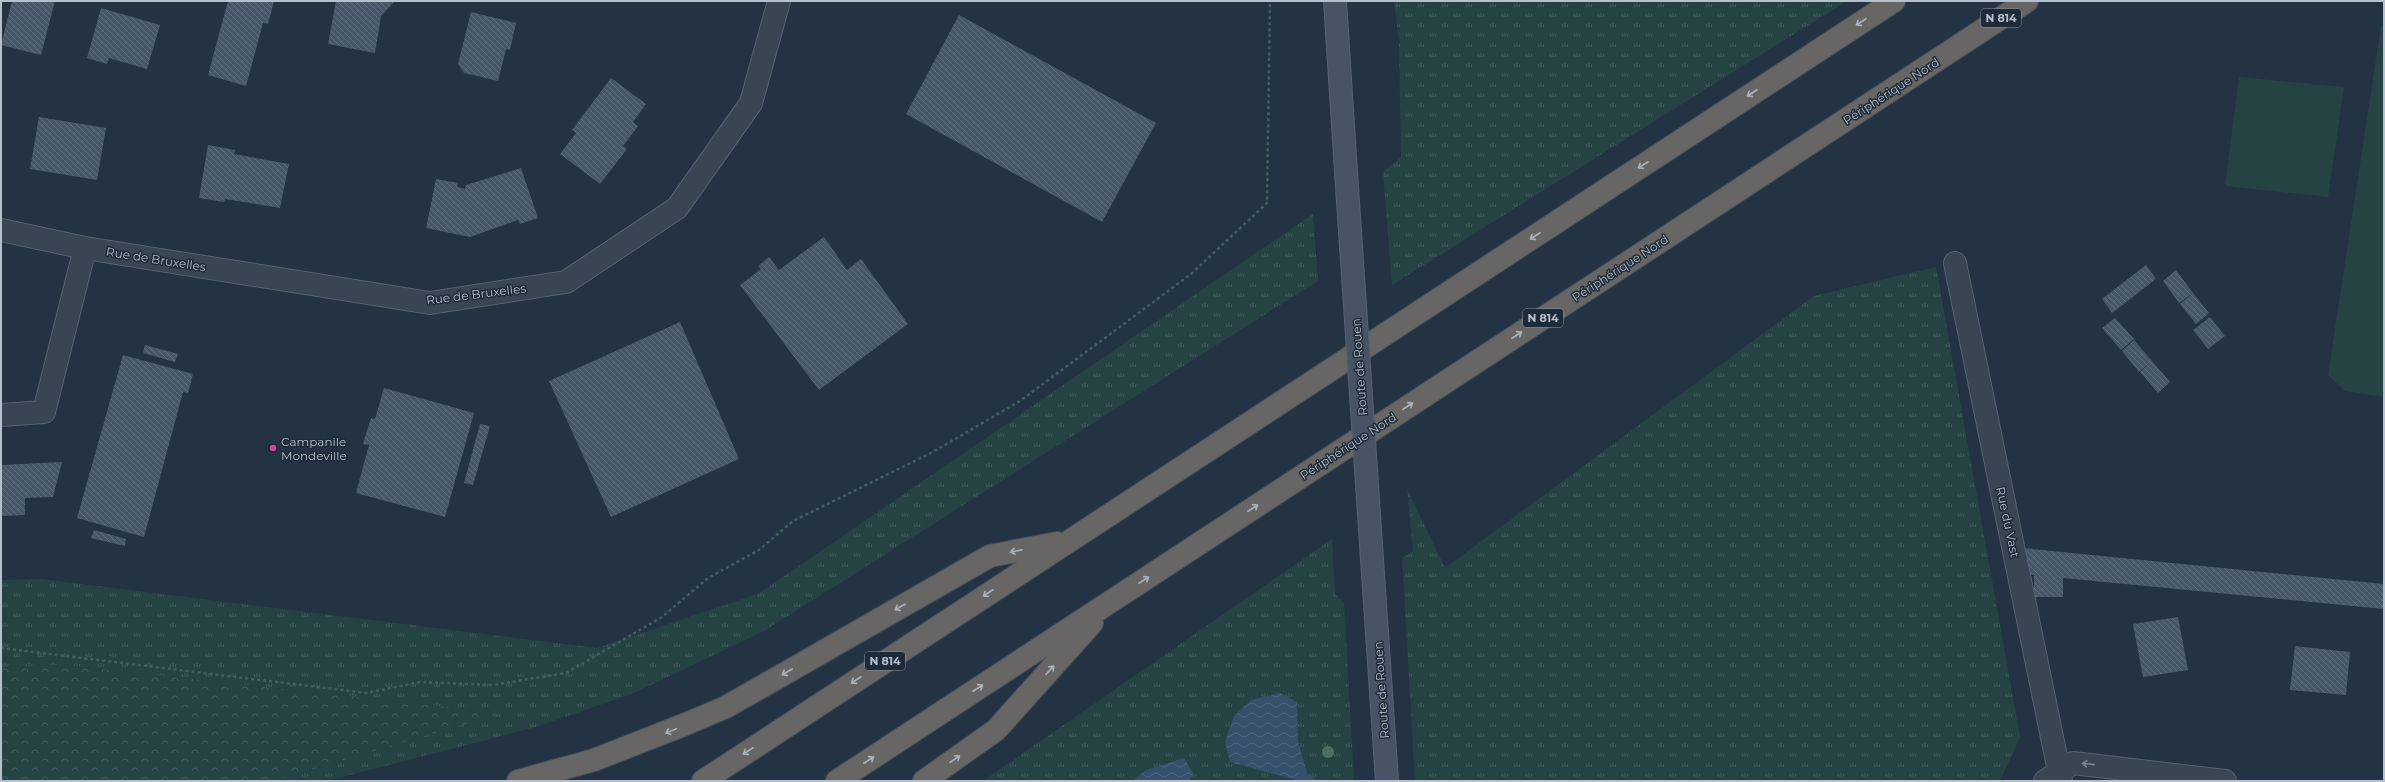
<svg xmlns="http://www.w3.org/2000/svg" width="2385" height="782" font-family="Montserrat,sans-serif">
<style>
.grass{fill:url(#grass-tufts)}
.forest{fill:url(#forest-crowns)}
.park{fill:#264344}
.water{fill:url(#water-waves)}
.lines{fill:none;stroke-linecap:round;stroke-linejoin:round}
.stream{stroke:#36506c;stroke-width:11}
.building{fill:url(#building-back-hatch)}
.minor-casing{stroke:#566370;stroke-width:24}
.tertiary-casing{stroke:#566370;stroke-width:24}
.secondary-casing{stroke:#566370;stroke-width:24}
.trunk-casing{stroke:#43505d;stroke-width:24}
.path{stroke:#445f61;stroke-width:2.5;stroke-dasharray:3 3;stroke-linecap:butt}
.minor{stroke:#384553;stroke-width:22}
.tertiary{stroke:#384553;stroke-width:22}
.secondary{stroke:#465466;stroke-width:22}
.trunk{stroke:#686664;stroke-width:22}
.secondary-bridge-casing{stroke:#566370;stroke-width:24;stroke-linecap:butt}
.secondary-bridge{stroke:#465466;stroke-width:22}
.tree{fill:#4a6f5e}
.oneway{stroke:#a9b2bd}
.oneway2{stroke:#7d8996}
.hotel-dot{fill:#d1479c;stroke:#1d2a38;stroke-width:1.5}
.labels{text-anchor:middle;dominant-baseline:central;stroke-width:3;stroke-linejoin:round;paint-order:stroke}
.shield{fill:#1d2a38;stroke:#8793a0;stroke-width:1}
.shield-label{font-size:11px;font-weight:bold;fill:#b5c0cd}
.street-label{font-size:12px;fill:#b5c0cd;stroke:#1d2a38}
.poi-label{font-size:12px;fill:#b5c0cd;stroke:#1d2a38;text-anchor:start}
</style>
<defs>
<pattern id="grass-tufts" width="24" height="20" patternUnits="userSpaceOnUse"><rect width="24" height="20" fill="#264344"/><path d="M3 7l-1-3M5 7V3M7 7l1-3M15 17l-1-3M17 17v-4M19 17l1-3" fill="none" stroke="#435c5e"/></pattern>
<pattern id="forest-crowns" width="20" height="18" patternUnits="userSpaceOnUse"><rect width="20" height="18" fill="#264344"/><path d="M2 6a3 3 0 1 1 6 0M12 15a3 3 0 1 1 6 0" fill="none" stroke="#435c5e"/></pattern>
<pattern id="water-waves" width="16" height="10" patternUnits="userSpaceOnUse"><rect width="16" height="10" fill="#36506c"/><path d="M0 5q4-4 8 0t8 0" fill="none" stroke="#516780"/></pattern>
<pattern id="building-back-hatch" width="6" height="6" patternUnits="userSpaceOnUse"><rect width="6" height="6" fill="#47576a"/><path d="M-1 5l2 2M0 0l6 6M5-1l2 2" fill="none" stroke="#5f6d7e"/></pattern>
</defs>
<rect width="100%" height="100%" fill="#233344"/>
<path class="grass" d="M1394,1H1847L1392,285L1383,172L1401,157L1399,42Z
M1313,214L1318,281L764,631L634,693L536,727L327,781H273L501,713L65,665L1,667V580L41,579L597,648L758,594Z
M1936,267L2020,737L2000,781H1415L1402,558L1413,551L1407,489L1445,568L1814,296Z
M1332,539L1335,594L1344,602L1354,781H983Z"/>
<path class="forest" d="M65,665L502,713L273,781H1V667Z"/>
<path class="park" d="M2381,26L2384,27V397L2345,391L2328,375Z
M2239,77L2344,87L2328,197L2225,186Z"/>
<path class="water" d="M1280,693L1297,702L1298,742L1307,772L1300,781L1230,762L1225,742L1234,716L1251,700Z
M1184,758L1193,773L1189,781H1132L1146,770Z"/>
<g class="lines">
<path class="stream" d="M1303,777L1309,781"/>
</g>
<path class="building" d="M12,1H55L41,55L1,45Z
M228,1H274L268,24L263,23L246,86L208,75Z
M336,1H395L381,16L375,53L328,44Z
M101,8L160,25L147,69L109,58L107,64L87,58Z
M471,12L516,23L510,50L506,49L498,81L464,73L458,64Z
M959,15L1156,123L1102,222L906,114Z
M611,78L646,104L633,122L638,126L623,146L627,149L600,184L560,154L576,133L572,130Z
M39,117L106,128L97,180L30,169Z
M208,145L235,150L234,154L289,164L280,208L225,199L224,202L199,198Z
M521,168L538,218L520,224L518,220L470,237L426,228L436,179L458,183L457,187L465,189L466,185Z
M824,237L847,270L861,259L908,324L819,390L740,285L761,269L758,266L769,257L779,270Z
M2146,265L2156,279L2112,313L2102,299Z
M2176,270L2193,293L2179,303L2163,281Z
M2193,293L2209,313L2196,324L2180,304Z
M2210,317L2225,336L2208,349L2193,330Z
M2115,318L2134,339L2121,350L2102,328Z
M680,322L739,459L611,517L549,381Z
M2134,340L2152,361L2139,372L2122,351Z
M145,345L178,354L175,362L143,353Z
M123,355L193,374L188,393L183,392L144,537L77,518Z
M2152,361L2170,382L2158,393L2140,372Z
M384,388L474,413L445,517L356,493L369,445L363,444L371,418L375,419Z
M480,424L490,426L473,485L464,483Z
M62,462L53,497L25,498V515L1,516V465Z
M94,530L126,539L125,546L91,538Z
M2023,548L2384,584V609L2063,578V597H2034V575L2029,574Z
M2178,617L2188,670L2143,677L2133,624Z
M2295,646L2350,652L2346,695L2290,690Z"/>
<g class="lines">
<defs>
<path id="minor" d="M1,230L85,248L430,303L566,282L677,208L751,103L779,1
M1955,263L2061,781
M1,415L44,412L85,248"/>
<path id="tertiary" d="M2045,781L2073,763L2225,781"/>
<path id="secondary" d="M1335,1L1346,172
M1373,574L1387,781"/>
<path id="trunk" d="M518,781L594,760L686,724L726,707L770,682L990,556L1057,543
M703,781L1894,1
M837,781L2027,1
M924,781L996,730L1092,623"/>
</defs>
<use href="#minor" class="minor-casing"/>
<use href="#tertiary" class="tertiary-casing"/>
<use href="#secondary" class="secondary-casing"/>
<use href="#trunk" class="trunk-casing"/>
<path class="path" d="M1,648L366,693L420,682L493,685L566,673L662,617L708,578L759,550L793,521L931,453L1020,401L1191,274L1267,203L1270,1"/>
<use href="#minor" class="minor"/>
<use href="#tertiary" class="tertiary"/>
<use href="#secondary" class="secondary"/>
<use href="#trunk" class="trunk"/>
<defs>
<path id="secondary-bridge" d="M1346,172L1373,574"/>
</defs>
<use href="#secondary-bridge" class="secondary-bridge-casing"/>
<use href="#secondary-bridge" class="secondary-bridge"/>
</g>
<circle class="tree" cx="1328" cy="752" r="6"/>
<defs><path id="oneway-shaft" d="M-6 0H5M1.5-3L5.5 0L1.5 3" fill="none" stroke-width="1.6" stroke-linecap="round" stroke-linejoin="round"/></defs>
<g class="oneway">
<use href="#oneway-shaft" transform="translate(1861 22) rotate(147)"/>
<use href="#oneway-shaft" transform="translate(1752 93) rotate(147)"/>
<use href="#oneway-shaft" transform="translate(1643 165) rotate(147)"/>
<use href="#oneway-shaft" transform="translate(1535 236) rotate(147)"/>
<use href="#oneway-shaft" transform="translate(1517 335) rotate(-33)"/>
<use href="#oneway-shaft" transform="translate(1408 406) rotate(-33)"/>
<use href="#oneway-shaft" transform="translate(1253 508) rotate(-33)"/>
<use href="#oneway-shaft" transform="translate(1016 551) rotate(169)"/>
<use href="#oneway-shaft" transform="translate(1144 580) rotate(-33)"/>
<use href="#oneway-shaft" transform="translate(988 593) rotate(147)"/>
<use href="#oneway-shaft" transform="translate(900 607) rotate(150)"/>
<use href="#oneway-shaft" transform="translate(1050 670) rotate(-48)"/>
<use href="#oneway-shaft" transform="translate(787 672) rotate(150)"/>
<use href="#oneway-shaft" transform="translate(856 680) rotate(147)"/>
<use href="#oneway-shaft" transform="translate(978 688) rotate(-33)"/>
<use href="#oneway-shaft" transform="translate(671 731) rotate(158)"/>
<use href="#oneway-shaft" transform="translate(748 751) rotate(147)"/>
<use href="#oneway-shaft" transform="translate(955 759) rotate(-35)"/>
<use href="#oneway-shaft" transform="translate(869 760) rotate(-33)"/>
</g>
<use class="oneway2" href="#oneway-shaft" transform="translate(2088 764) rotate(-175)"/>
<circle class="hotel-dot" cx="273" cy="448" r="4"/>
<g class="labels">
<g class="shield">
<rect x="1981" y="9" width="40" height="18" rx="3"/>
<rect x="1523" y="309" width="40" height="18" rx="3"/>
<rect x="865" y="652" width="40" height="18" rx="3"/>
</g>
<g class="shield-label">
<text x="2001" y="18">N 814</text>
<text x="1543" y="318">N 814</text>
<text x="885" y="661">N 814</text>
</g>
<g class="street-label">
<text transform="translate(1891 91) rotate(-33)">Périphérique Nord</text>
<text transform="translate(156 259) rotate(9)">Rue de Bruxelles</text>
<text transform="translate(1620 268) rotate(-33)">Périphérique Nord</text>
<text transform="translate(476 294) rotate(-7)">Rue de Bruxelles</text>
<text transform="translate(1359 367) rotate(-94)">Route de Rouen</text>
<text transform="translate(1348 446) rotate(-33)">Périphérique Nord</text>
<text transform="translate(2008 522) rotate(78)">Rue du Vast</text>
<text transform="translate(1381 690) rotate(-94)">Route de Rouen</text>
</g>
<g class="poi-label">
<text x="281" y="441">Campanile<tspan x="281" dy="14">Mondeville</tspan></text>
</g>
</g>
<rect width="2385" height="782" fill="none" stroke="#b5c0cd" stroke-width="4"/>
</svg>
